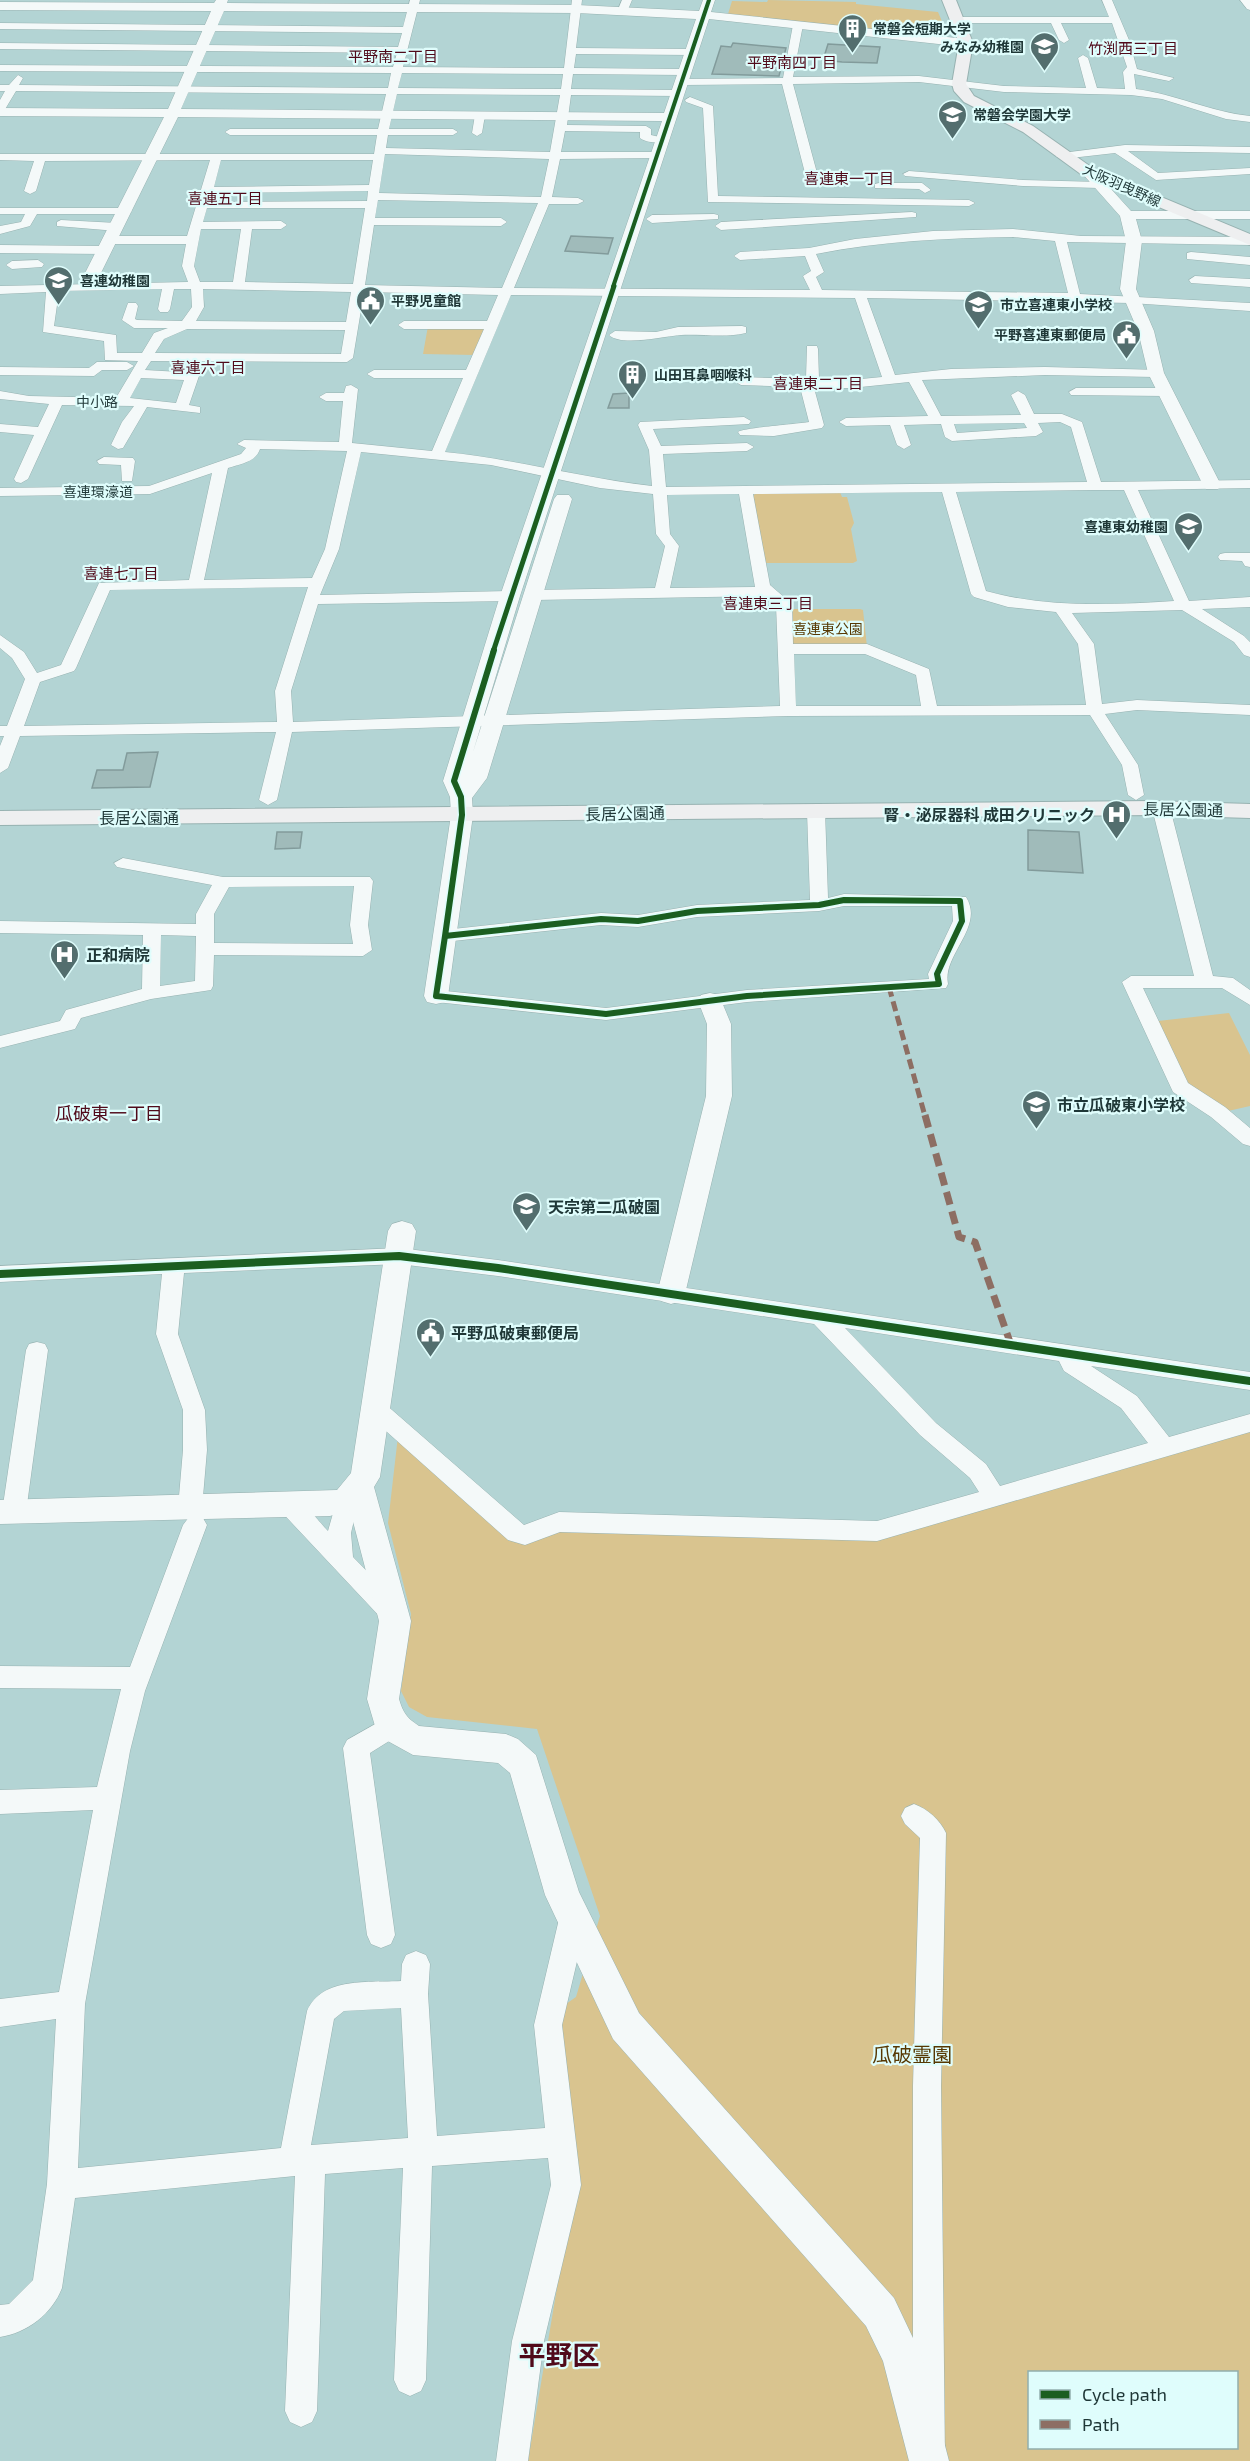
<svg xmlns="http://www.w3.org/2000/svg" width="1250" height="2461" font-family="'Exo 2','Noto Sans JP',sans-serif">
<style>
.green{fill:#d9c48f;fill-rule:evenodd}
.building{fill:#a0bbba;stroke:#829b9b;stroke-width:1.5}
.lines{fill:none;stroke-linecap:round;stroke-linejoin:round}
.minor-casing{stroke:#97b2b1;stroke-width:1}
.tertiary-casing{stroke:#97b2b1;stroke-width:1}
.secondary-casing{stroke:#97b2b1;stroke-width:2}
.minor{fill:#f4f9f9;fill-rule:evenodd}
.tertiary{fill:#f4f9f9;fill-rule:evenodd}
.secondary{fill:#eeeff0;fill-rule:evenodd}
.quiet-far1{stroke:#8d6e63;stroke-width:5;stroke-dasharray:10 5;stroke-linecap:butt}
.quiet{stroke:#8d6e63;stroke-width:7;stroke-dasharray:13 7;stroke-linecap:butt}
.cycleway-far3-casing{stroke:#dffdfc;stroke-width:6}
.cycleway-far2-casing{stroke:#dffdfc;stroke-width:8}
.cycleway-far1-casing{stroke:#dffdfc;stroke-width:9}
.cycleway-casing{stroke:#dffdfc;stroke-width:12}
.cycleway-far3{stroke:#1b5e20;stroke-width:4}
.cycleway-far2{stroke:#1b5e20;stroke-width:5}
.cycleway-far1{stroke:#1b5e20;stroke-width:6}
.cycleway{stroke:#1b5e20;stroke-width:8}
.labels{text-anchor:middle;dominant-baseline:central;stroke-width:4.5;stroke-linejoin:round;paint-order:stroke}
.far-poi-label{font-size:14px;font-weight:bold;fill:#1f3737;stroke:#dffdfc;text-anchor:start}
.far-street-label{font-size:14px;fill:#1f3737;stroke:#dffdfc}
.far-park-label{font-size:14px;fill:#573802;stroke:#dffdfc}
.far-neighbourhood-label{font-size:15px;fill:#500a1a;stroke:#dffdfc}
.street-label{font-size:16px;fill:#1f3737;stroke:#dffdfc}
.poi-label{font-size:16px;font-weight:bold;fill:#1f3737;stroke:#dffdfc;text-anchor:start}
.neighbourhood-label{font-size:18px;fill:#500a1a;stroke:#dffdfc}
.near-park-label{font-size:20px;fill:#573802;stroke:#dffdfc}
.near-district-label{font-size:27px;font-weight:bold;fill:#500a1a;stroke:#dffdfc}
</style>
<rect width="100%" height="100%" fill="#b3d4d4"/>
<path class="green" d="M768,0L856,2V4L938,12L944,26L907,27V34L728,14L732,1L767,2Z
M428,326L486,327L475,355L423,354Z
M840,492L842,497H847L854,523L851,529L857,561L853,563H765L753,495L758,493Z
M791,609H860L863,610L867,647L792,645Z
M1229,1013L1250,1055V1106L1228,1111L1185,1085L1158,1021Z
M1250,1429V2461H528L574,2186L561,2034L563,2006L576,1997L600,1916L537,1729L427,1717L409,1707L401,1691L411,1614L388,1523L398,1436L510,1539L563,1529L879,1537ZM1030,2372H1236V2448H1030Z"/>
<path class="building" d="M733,43L786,48L779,76L712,74L721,46L731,47Z
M828,44L880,47L877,63L842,62L823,60Z
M571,236L613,238L608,254L565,251Z
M629,393V408H608L613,394Z
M158,752L150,787L92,788L97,770H123L127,753Z
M1028,830L1079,832L1083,873L1028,870Z
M277,832H302L300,848L275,849Z"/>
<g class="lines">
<defs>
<path id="minor" d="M410,0H420L403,67L564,68L572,0H582L576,48L692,49L697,52L692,55L576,54L574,68L685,69L690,72L685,75L573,74L571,89L678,90L683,93L678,96L571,95L567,125L646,126L651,129V135L668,139C662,144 646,143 640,138V132L565,131L561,152H658L664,155L658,158L560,159L552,197L578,198L584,201L578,204H549L514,288L810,290L803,276L811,271L805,256L740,260L734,256L740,252L809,248L855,239L933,231L1013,229L1081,236L1250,237V245L1067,242L1080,294L1250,303V311L1131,303L867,298L895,375L951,369L1045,367L1161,370L1163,373L1156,377L1045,375L922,380L941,416L1021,415L1011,395L1018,391L1025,395L1034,414H1062L1082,422L1101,482L1250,480V488L1138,490L1189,601L1250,597V607L1202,609L1244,636L1250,642V657L1244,655L1234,642L1182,610L1072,613L1094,644L1102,704L1137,700L1250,705V715L1137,710L1105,714L1138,765L1144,795L1136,800L1128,795L1122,765L1090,715L788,716L292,732L277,800L268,805L259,800L276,732L20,736L8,768L0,773V746L4,736H0V726H7L25,679L12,658L0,648V635L24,652L37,673L61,665L99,583L189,580L212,473L150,494L0,496V488L149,486L241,454L246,448L237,444L244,440L339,442L343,401H326L319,397L326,393H344L346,386L351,385L358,389L352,443L432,451L463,378H374L367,374L374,370H466L484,329H404L398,325L404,321H487L498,295L364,292L353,358L347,362L151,361L145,370L197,373L199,376L189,405L200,407V413L147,407L123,448L118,449L111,445L122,422L134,406L62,405L28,479L21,483L16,482L14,479L34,435L0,432V424L38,427L49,404L0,399V391L29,396L116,398L138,361L105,360L104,341L43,332L46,292L0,294V286L188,282L182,266L186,244H110L104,240L110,236H187L210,160L45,161L36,191L30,194L24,191L34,161L0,160V154H374L377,135H230L225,132L230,129H378L386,94L16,91L4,111L0,112V100L5,91H0V85H9L18,75L23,78L19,85L388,88L391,73L0,71V65L393,67L397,53L0,49V43L398,47L402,33L0,29V23L403,27ZM402,73L563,74L561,89L398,88ZM397,94L560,95L550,152L386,148L388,135H453L458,132L453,129H389ZM385,154L549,159L541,197L379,193ZM221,160H373L369,185L214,187ZM368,191L367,201L209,202L212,193ZM378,200L538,203L502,288L365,285L374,225L501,226L507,222L501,218H375ZM207,208H365L353,284L245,282L252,229H281L287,225L281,221L203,222ZM201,229H241L233,282H200L194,266ZM1013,237L1055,241L1068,293L822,290L816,277L824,272L816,254C881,241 947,238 1013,237ZM162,289L158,309L160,312H168L170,309L174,289H191L192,307L182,321L137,320L135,319L138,306L136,303H128L122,320L134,328H168L154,333L142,353H117L116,335L54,326L59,291ZM203,289L351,292L346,322L196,321L204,307ZM511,295L855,298L882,377L851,380L819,379L818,349L817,346H807L806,379L741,377L734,381L741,385L800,387L809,422C798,424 742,428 738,432L740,435L774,436L822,428L824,425L814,388H851L909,382L928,416L846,418L839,422L846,426L890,425L897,445L904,449L911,445L904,425L941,424L945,437L952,441L1036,436L1043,432L1038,423L1060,422L1071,427L1087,482L666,487L663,454L747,451L754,447L747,443L661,446L653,429L749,424L751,421L744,417L640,422L638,425L649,450L652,486C582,478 515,459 445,452ZM187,329L345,330L341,354L155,353L164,339ZM141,378L184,380L176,403L130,398ZM1024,423L1027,428L957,433L954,424ZM260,449L347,451L325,549L312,578L204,580L228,468C240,464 256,462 260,449ZM361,452L491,465L600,488L653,494L656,534L665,546L655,588L533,590L525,595L533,600L764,596L776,605L780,706L293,722L291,691L318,604L510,601L518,596L510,591L320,595L339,549ZM1091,490H1124L1174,601C1111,605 1047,608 986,591L956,492ZM942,492L971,594L974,597L1008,607L1056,612L1078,644L1086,705L937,706L929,669L867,644H793L792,604L770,585L753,494ZM739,494L755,587L670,588L679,546L670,534L667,495ZM308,587L275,691L277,722L24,726L40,682L74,671L76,668L110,590ZM794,654H865L916,675L921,706H796Z
M622,0H632L627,12L622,15L617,12Z
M1102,0H1112L1129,40L1137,69L1174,78L1169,81L1134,74L1136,89C1175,94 1211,112 1250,116V122L1226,119L1162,99L1131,95L1004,92L919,82L793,84L817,173L811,176L805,173L782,84L682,85L677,82L682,79L783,78L793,25L798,22L803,25L793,77L919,76L1004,86L1086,88L1078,58L1083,55L1088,58L1097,88L1125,89L1123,72L1127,67L1112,23H1061L1069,40L1064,43L1059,40L1051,23H957L952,20L957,17H1109Z
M1240,0H1250V10L1247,9Z
M690,97L713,106L718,196L969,200L975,203L969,206L708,202L703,108L686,102L685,100Z
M480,112L485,115L482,133L477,136L472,133L475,115Z
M1125,145L1250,147V153L1128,151L1158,173L1250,168V174L1156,180L1115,153L1062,159L1056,156L1062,153Z
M909,171L1023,180L1100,182L1106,185L1100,188L1023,186L905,176L903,174Z
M879,183H922L931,190L925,193L919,189L875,188V184Z
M0,208H126L132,211L126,214H37L30,226L0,234V226L21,222L25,214H0Z
M912,212L916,213V217L721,230L715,226L721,222Z
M714,214L718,215V219L652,223L646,219L652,215Z
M61,220L117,223L123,227L117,231L57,226V222Z
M0,245L105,246L111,250L105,254L0,253Z
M1191,252L1250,257V265L1187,259V253Z
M38,260L44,264L42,267L12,269L6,265L12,261Z
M1195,276L1250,279V287L1191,283L1189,280Z
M742,326L746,327V333C726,338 702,334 681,335C664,336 622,347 609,335L615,331L656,332L678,327Z
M97,362H127L134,366L127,370H102L94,376L0,375V367L89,368Z
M1076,388H1165L1172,392L1165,396L1071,395L1069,392Z
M104,457L133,458L135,461L132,481H122L121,465L99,464L97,461Z
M1225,553H1250V567L1245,566L1242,561L1220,560L1218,557L1220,554Z
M1161,803L1170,808L1213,976L1233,978L1250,990V1005L1222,988H1143L1188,1083L1225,1107L1250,1128V1146L1243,1144L1211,1117L1173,1092L1122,982L1131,976H1194L1152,808Z
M816,806L825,811L828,898L844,894L966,897C985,927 942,955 948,984L946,988L747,1002L606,1020L436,1002L429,1000L427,996L429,992L436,990L606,1008L747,990L929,979L928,974L953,921L952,906H844L819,911L697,917L638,927L601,925L444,942L435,936L444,930L601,913L638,915L697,905L810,900L807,811Z
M123,858L223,877H370L373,881L368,925L372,950L363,956L214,955L213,986L211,990L151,999L81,1018L75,1029L0,1048V1036L60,1021L66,1010L142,989L143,935L0,933V921L196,924V914L212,885L117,867L114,863ZM354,886L350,925L353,944L214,943V914L229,887ZM161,935L196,936L195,981L160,986Z
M399,1248L498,1260L1250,1372V1390L1091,1366L1137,1396L1169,1437L1250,1414V1432L877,1541L560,1532L525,1545L508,1540L368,1415L365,1409L368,1403L376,1400L384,1403L524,1525L559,1512L877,1521L979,1492L970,1478L920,1435L814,1324L498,1276L399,1264L184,1273L178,1334L205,1410L207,1450L202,1508L196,1516L203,1518L207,1525L145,1691L130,1751L85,2004L78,2168L281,2148L307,2011C322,1976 370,1983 401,1981L402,1964L406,1955L416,1951L426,1955L430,1964L428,1994L437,2136L545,2128L534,2025L559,1919L563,1910L573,1906L583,1910L587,1919L562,2025L581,2185L544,2341L528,2461H496L512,2341L551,2185L548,2158L432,2166L426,2380L421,2391L410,2396L399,2391L394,2380L403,2168L325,2174L317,2411L312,2422L301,2427L290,2422L285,2411L295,2176L75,2198L62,2288C52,2314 27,2333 0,2337V2305L9,2304L33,2280L47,2184L56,2019L0,2027V1999L59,1992L93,1810L0,1814V1790L97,1787L121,1689L0,1688V1666L130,1667L183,1525L189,1517L182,1515L178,1508L183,1450V1410L156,1334L162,1274L0,1282V1266ZM845,1328L1059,1361L1064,1371L1121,1408L1148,1443L1000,1486L986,1464L936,1423ZM401,2008L408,2138L311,2145L334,2019L344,2011Z
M37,1342L45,1344L48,1350L26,1512L22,1519L14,1522L6,1519L2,1512L26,1350L29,1344Z
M347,1490L355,1492L359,1499L351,1533L353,1557L400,1605L403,1612L400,1619L391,1622L382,1619L275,1505L279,1498C299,1492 315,1518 328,1531L339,1492Z
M393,1714L402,1717L406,1725L402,1733L370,1753L395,1935L391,1944L381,1948L371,1944L367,1935L343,1748L347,1740Z
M914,1804C928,1809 940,1820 946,1833L941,2086L945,2461H913V2086L920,1838L905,1824L901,1816L905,1808Z"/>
<path id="tertiary" d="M216,0H228L227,3L577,5L699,11L703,0H715L711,12L966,39L972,43L966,47L709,19L520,596L473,752L554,499L557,495H569L572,499L487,778L472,798L473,815L448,996L445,1002L436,1004L427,1002L424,996L451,815L450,797L443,781L500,596L662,121L178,117L95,285L93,288H81L79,285L164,117L0,116V108L168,109L211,11L0,10V2L214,3ZM224,11L577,13L696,19L664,113L181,109Z
M1088,168L1093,169L1131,211H1250V219H1136L1142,241L1136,289L1154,331L1164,373L1221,485L1218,489H1206L1203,485L1148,373L1138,331L1120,289L1126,241L1120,216L1081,172Z
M710,993L719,995L731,1024L732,1096L685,1294L681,1301L671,1304L661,1301L657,1294L706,1096L707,1024L698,1001L701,995Z
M402,1221L412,1224L416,1231L380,1477L374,1487L411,1621L399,1699C403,1713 407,1718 419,1726L506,1734L518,1739L536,1755L579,1892L639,2013L894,2298L922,2357L949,2461H909L883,2361L866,2326L613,2039L545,1895L510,1773L498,1763L413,1755L384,1739L375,1726L367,1699L379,1621L350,1510L330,1516L0,1524V1500L337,1490L351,1473L388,1231L392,1224Z"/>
<path id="secondary" d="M942,0H956L973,43L966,84L974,96L1033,126L1094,169L1250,234V245L1082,175L1023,132L964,102L954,91L952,84L959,43Z
M1153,801L1250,804V818L1153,815L0,825V811Z"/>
</defs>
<use href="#minor" class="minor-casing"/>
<use href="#tertiary" class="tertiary-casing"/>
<use href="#secondary" class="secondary-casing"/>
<use href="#minor" class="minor"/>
<use href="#tertiary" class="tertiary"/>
<use href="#secondary" class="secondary"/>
<path class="quiet-far1" d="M889,987L925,1116"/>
<path class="quiet" d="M925,1115L959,1237L975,1242L1011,1345"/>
<defs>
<path id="cycleway-far3" d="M613,287L709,0"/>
<path id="cycleway-far2" d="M493,652L614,286"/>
<path id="cycleway-far1" d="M844,900L960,901L962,921L937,974L939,984L747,996L606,1014L436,996L445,936L601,919L638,921L697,911L819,905Z
M445,936L462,815L461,797L454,781L494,650"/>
<path id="cycleway" d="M0,1274L399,1256L498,1268L1250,1381"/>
</defs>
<use href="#cycleway-far3" class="cycleway-far3-casing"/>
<use href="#cycleway-far2" class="cycleway-far2-casing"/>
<use href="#cycleway-far1" class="cycleway-far1-casing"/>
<use href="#cycleway" class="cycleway-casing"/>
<use href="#cycleway-far3" class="cycleway-far3"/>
<use href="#cycleway-far2" class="cycleway-far2"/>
<use href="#cycleway-far1" class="cycleway-far1"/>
<use href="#cycleway" class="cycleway"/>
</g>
<defs>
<symbol id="building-pin" viewBox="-11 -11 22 30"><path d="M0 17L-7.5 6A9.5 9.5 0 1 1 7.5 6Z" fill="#536e6e" stroke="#dffdfc"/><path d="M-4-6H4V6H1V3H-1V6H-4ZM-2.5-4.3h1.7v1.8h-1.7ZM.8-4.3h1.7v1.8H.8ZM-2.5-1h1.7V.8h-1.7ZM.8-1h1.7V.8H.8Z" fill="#fff"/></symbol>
<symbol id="school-pin" viewBox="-11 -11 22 30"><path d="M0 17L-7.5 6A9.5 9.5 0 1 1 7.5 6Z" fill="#536e6e" stroke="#dffdfc"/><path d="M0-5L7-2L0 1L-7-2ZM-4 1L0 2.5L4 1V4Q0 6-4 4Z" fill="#fff"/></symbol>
<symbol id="university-pin" viewBox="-11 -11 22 30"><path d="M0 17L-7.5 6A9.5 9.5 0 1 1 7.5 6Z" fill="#536e6e" stroke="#dffdfc"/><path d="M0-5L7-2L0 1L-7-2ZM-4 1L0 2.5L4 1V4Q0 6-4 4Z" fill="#fff"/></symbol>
<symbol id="civic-pin" viewBox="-11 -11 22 30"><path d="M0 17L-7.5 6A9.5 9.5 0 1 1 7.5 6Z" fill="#536e6e" stroke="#dffdfc"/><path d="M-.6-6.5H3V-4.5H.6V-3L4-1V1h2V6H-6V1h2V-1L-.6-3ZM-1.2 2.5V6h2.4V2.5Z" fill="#fff"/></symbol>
<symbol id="hospital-pin" viewBox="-11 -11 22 30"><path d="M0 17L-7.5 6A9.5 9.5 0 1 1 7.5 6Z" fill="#536e6e" stroke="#dffdfc"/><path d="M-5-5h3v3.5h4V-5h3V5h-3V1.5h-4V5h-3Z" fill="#fff"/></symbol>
</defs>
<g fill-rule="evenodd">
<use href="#building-pin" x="836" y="12" width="33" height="45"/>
<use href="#school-pin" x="1028" y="30" width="33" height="45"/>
<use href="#university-pin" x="936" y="98" width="33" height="45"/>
<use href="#school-pin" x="42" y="264" width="33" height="45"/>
<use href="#civic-pin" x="354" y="284" width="33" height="45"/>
<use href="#school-pin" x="962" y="288" width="33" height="45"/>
<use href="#civic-pin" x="1110" y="318" width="33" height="45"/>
<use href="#building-pin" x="616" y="358" width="33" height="45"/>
<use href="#school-pin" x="1172" y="510" width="33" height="45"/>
<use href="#hospital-pin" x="1100" y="798" width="33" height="45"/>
<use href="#hospital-pin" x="48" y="938" width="33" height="45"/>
<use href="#school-pin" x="1020" y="1088" width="33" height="45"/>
<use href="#school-pin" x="510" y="1190" width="33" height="45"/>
<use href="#civic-pin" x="414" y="1316" width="33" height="45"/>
</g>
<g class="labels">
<g class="far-poi-label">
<text x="873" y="28">常磐会短期大学</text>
<text x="1024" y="46" text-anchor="end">みなみ幼稚園</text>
<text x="973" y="114">常磐会学園大学</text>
<text x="80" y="280">喜連幼稚園</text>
<text x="391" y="300">平野児童館</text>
<text x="1000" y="304">市立喜連東小学校</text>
<text x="1106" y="334" text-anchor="end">平野喜連東郵便局</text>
<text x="654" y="374">山田耳鼻咽喉科</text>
<text x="1168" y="526" text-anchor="end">喜連東幼稚園</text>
</g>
<g class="far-street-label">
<text transform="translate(1122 185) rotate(24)">大阪羽曳野線</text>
<text x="97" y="401">中小路</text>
<text x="98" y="491">喜連環濠道</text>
</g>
<g class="far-park-label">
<text x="828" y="628">喜連東公園</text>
</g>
<g class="far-neighbourhood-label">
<text x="1133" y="48">竹渕西三丁目</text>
<text x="393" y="56">平野南二丁目</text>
<text x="792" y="62">平野南四丁目</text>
<text x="849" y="178">喜連東一丁目</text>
<text x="225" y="198">喜連五丁目</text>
<text x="208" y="367">喜連六丁目</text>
<text x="818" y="383">喜連東二丁目</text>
<text x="121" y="573">喜連七丁目</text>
<text x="768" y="603">喜連東三丁目</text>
</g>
<g class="street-label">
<text transform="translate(1183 809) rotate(1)">長居公園通</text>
<text transform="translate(625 813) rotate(-1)">長居公園通</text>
<text x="139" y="817">長居公園通</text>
</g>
<g class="poi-label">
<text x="1095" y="814" text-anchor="end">腎・泌尿器科 成田クリニック</text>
<text x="86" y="954">正和病院</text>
<text x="1057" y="1104">市立瓜破東小学校</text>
<text x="548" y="1206">天宗第二瓜破園</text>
<text x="451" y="1332">平野瓜破東郵便局</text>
</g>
<g class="neighbourhood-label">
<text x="109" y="1113">瓜破東一丁目</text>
</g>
<g class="near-park-label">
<text x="912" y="2054">瓜破霊園</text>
</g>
<g class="near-district-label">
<text x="559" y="2354">平野区</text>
</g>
</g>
<rect x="1028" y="2371" width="210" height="78" fill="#dffdfc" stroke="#92aead" stroke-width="1.5"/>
<rect x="1040" y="2390" width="30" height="9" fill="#1b5e20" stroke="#92aead" stroke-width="1.5"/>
<text x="1082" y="2401" font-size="18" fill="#1f3737">Cycle path</text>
<rect x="1040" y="2420" width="30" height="9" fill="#8d6e63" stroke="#92aead" stroke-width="1.5"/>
<text x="1082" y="2431" font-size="18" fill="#1f3737">Path</text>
</svg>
